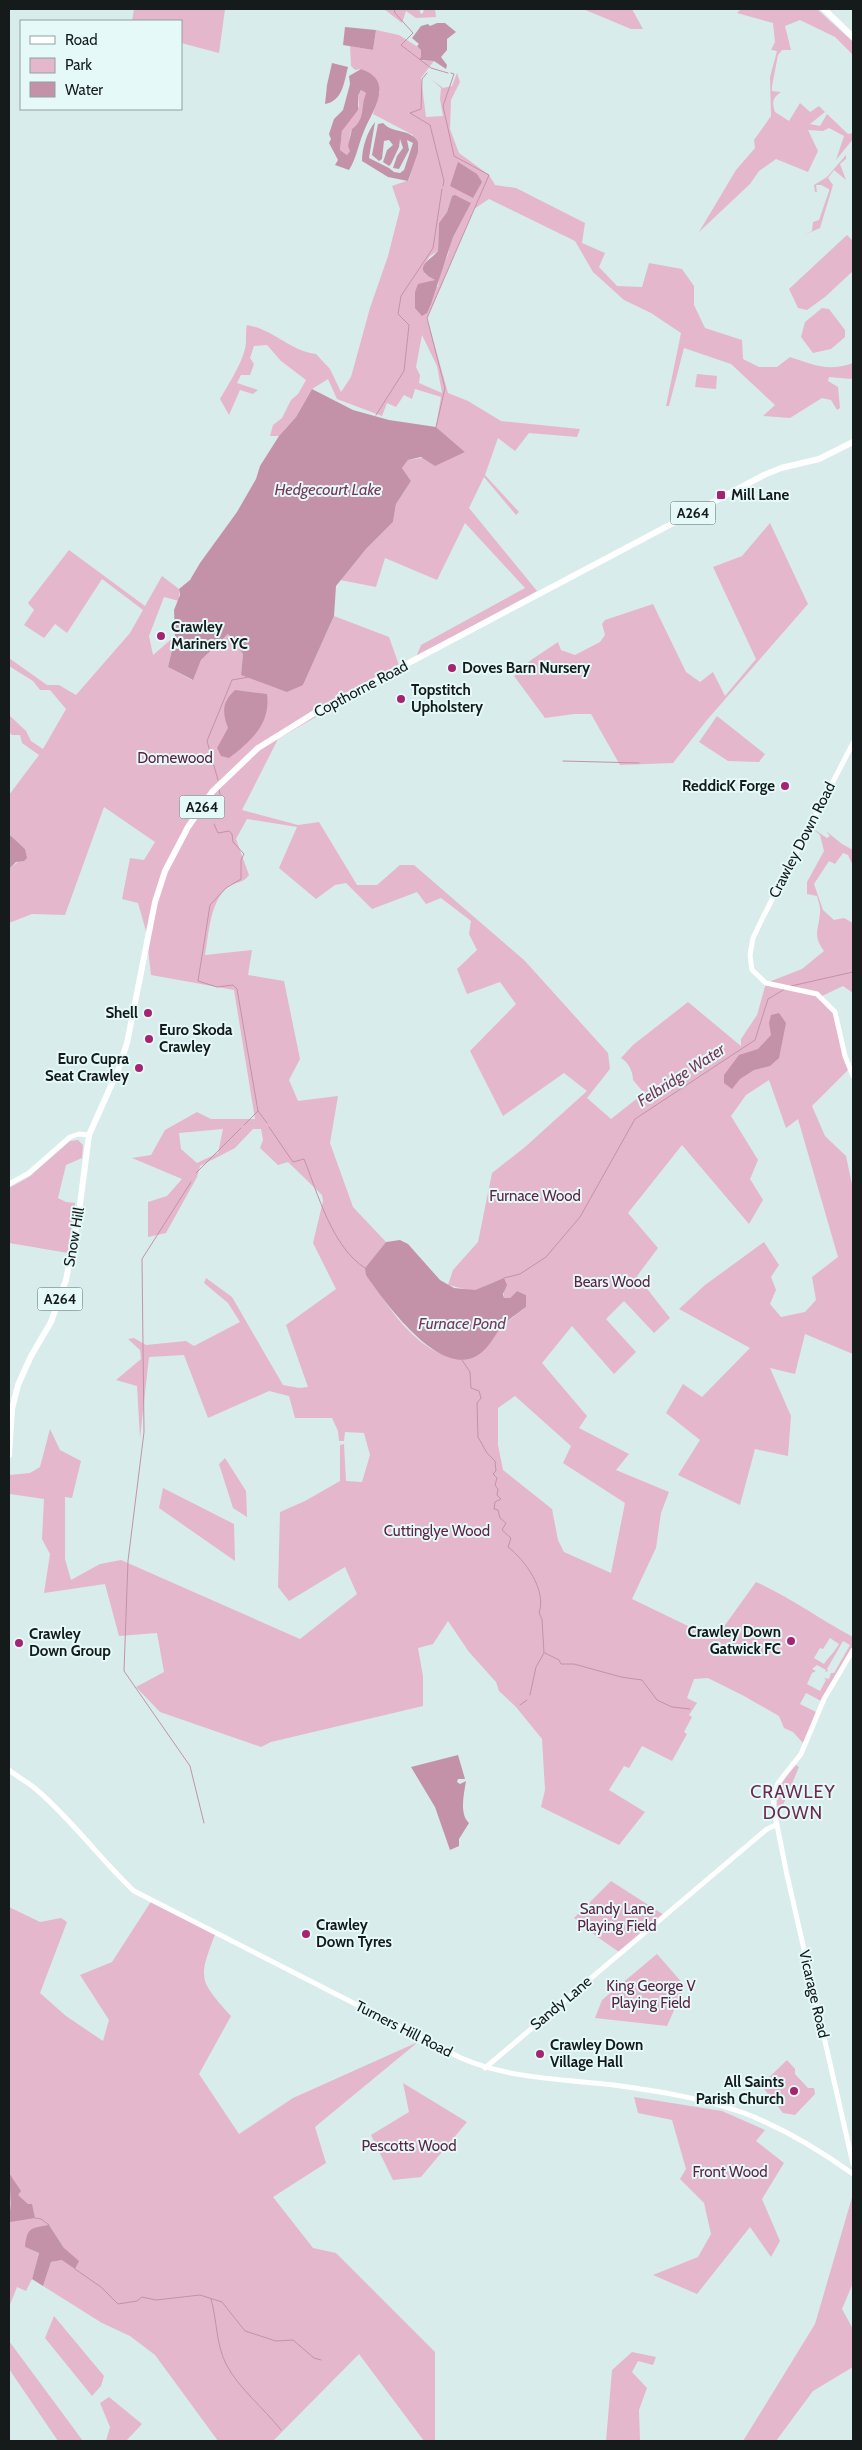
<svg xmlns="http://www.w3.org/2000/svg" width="862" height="2450" font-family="Cabin,sans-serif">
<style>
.green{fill:#e5b7cd;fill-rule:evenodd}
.water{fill:#c392a9;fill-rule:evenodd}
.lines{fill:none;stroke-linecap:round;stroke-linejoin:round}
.stream{stroke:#c392a9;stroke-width:1}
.secondary{stroke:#fff;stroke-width:5}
.highway{stroke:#fff;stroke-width:6}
.poi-dot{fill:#a52371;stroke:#e5f9f9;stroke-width:2}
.labels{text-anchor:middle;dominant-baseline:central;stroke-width:4;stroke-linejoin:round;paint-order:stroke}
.shield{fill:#e5f9f9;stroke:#535e5e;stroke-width:1}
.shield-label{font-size:14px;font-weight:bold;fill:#151b1b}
.poi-label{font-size:15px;font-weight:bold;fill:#151b1b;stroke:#e5f9f9;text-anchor:start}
.street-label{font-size:15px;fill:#151b1b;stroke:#e5f9f9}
.park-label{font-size:15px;fill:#5e2243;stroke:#e5f9f9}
.water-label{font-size:16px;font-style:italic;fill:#763758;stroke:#e5f9f9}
.quarter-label{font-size:18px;letter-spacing:1px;fill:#6b2b4e;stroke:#e5f9f9}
</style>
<rect width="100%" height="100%" fill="#d8eceb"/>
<path class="green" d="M134,9H225L219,53L181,43V21H132Z
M384,9H419L421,14L423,13L424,9H435L436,17L416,18L406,11L402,23Z
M583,9H632L643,29H631Z
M741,9H817L853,42V55L835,37L800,20L785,26L791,50H782L778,55L772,86V91L781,92C772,98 772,103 775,112L789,121L800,103L810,112L819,106L825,112L810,124L820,126L827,114L848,134L853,133V139L836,160L844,136L829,128L823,131L808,130L818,151L808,172L776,159L759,171L750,184L699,232L736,170L755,148L754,140L771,116L770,77L777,51L771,50L775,42L773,23L737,13Z
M376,30L399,35L421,49L422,61H434L421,78L426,117L443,116L440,99L441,88L431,79L443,88L452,86L457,73L460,82L451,100L450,129L459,153L489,175L495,185L516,188L585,223L582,243L605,253L599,267L617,286L642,287L649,263L682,269L694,286V305L705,328L742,340L743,359L759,367H777L790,357C814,365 828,372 853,363V377L851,379L829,377L828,381L838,387L840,408L837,410L831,400L822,398L790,418L763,416L775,405L731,364L684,348L669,406H666L681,333L651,313L624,300L593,272L575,241L489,199L474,209L427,318L448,393L468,401L501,421L580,429L577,437L529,433L515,451L498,438L485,475L519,512L516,515L484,477L469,508L537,591L416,657L421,645L525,588L465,523L437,580L385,558L376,587L340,580L366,549L393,522L396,504L411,481L402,468L408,460L465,452L436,427L441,397L415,389L412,399L404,395L396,407L387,403L382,416L337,399L328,379L312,389L296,417L279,436H270L273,425L282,418L291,400L298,394L306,380L281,361L267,345L254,346L250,358L254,364L250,375H241L237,383L258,390L253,394L240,390L229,415L220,399C229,383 240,367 245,349C247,341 245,333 247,325C273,329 290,351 316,354L330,369L341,392L351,377L370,308L388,256L400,209L392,186L409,180L414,161L413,135L373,114L380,91L361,69L355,70L351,66L350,46L373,50ZM452,196L461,198L470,203C464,215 458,226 452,238C449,244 450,251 447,257C442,266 439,275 438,287L425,283L435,280L425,274L423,267L430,256L438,251L439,223L447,212ZM422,335L437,366L442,393L419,383L420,375L416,367Z
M361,90L366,93C362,102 365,114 361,122C360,124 356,126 354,127C348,133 349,143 351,151L347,155L340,150L342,131L359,106L358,97Z
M846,155V159L840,164L846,180L834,170L828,178L833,185L820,228L804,235L812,231L813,222L819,220L829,191V189L821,185H816L817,192H815L814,185L827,177Z
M847,235L853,241V271L825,297L807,310L798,308L789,289Z
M822,308L829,309L845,330V337L831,349L813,353L801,337L805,322Z
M697,374L717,376L716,389L695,387Z
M770,523L808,604L707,720L673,763L620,765L591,714H574L545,718L514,676L531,660L558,642L561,650L575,655L600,642L605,635L602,624L605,620L653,604L686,672L700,682L713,672L725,696L756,659L713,567L742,556Z
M69,550L145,606L162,576L179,589V601L164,597L149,636L153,655L175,636L168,667L192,680L201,660L228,634L243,654L241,675L303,685L334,616L389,637L400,668L278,739L242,810L298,825L319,822L357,885H377L400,865H414L525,961L608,1053L610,1069L587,1098L611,1119L644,1093L633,1080C633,1071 628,1062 621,1058L633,1045L688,1002L741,1046V1039L757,1015L766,983L802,969L824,951C812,935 819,930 820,912C821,907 818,901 817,896L807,894V882L824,851L820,835L812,828L827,838L830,836L826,831L842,844L853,850V866L848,855L843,853L835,864L829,861L814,884L823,910L834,920L844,918L853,923V993L843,986L820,997L835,1012L850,1068L812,1106L825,1136L846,1156L853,1189V1354L805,1334L795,1374L770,1368L791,1416L788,1456L755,1449L740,1505L678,1475L700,1440L666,1413L683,1384L702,1397L750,1348L679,1309L705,1285L764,1242L779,1265L771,1277L776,1290L770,1304L781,1317L805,1312L816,1300L812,1277L838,1257L798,1119L786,1128L769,1080L746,1095L731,1116L758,1160L750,1179L763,1200L749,1224L682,1145L628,1213L658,1248L637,1276L670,1318L654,1333L624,1301L606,1319L636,1352L614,1374L572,1326L542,1363L587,1416L579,1428L629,1454L616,1470L669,1492L661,1513L656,1548L632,1599L715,1639L756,1582C790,1597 821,1620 853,1637V1650L823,1702L806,1693L800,1704L818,1713L803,1743L793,1732L784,1728L779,1716L744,1696L708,1678L694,1679L687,1698L697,1703L689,1715L692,1717L684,1732L687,1734L672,1761L642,1746L629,1768L624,1766L609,1790L645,1812L619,1845L541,1807L545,1790L542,1739L516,1707L499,1691L496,1682L469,1652L448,1621L433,1644L418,1648L423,1676V1706L271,1742L261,1747L160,1712L136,1687L164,1672L157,1633L119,1636L105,1584L44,1593L50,1554L42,1539L44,1499L10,1494V1475L30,1473L40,1467L50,1429L60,1450L81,1461L72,1498L65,1497V1559L71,1580L100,1564L121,1560L300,1639L357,1594L345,1567L289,1601L278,1587L280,1512L305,1501L340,1481V1445L344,1444L346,1481L362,1482L370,1455L364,1433L345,1432L344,1441H339L338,1431L332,1418H295L289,1396L269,1391L208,1418L184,1355L149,1357L140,1438L137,1386L116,1380L141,1359L140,1350L128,1339L134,1338L146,1345L186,1341L194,1346L240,1322L228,1303L204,1283L206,1278L232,1297L283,1385L299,1388L308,1387L286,1325L336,1289L313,1243L323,1201L322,1195L288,1162L278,1165L260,1148L263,1140L261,1129H253L235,1148L200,1166L197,1177L166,1233L148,1237V1202L167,1196L182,1179L132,1158L151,1155L165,1130L197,1112L211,1119H255L234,990L151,975L146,931L138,903L122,899L130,858L144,860L155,842L104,807L65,915L32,914L9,923V869L20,860L25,849L9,834V795L39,755L22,743L20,735H12L9,732V715L26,731L31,741L43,749L66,709L50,690H40L33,681L9,666V658L47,685H59L76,695L130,633L143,610L102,579L67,633L55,624L44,638L24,625L34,610L28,603ZM247,819L297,827L279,868L316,899L335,885L346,883L372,909L417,892L426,904L441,898L471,921L469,934L477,950L457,969L467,994L500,982L516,1004L470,1051L503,1116L564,1073L587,1091L525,1147L492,1173L478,1242L453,1270L448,1285L473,1291L494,1282L504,1289V1298H510L517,1291L526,1295V1307L504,1324L470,1359C421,1362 385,1305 365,1268L386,1242L353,1207L330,1143L338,1096L298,1101L289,1080L300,1059L284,981L248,975L252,950L205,955C209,933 210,900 229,886C236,882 244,883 249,875L236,839ZM223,1129L218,1153L197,1163L181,1149L179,1133ZM515,1396L571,1446L563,1463L625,1503L611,1573L564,1552L558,1540L552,1509L503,1470L498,1445V1408ZM830,1638L839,1644C834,1653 829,1656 824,1664L814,1658L820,1648L823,1649ZM843,1641L850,1645L834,1673H831L829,1679L824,1678L826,1680L820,1691L807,1684L812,1673L816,1671L812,1669L817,1665L826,1670L825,1672L828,1671L827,1669Z
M717,716L765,754L759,762L728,761L699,742Z
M78,1140L83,1145L82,1158L66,1165L58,1198L66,1202L75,1203L68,1253L9,1243V1188L29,1177L70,1141Z
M225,1458L246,1491L247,1517L233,1508L219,1464Z
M163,1488L234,1524L235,1561L159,1508Z
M796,1765L799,1767L778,1817C775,1794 780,1781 796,1765Z
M611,1881L664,1915L619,1952L596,1936L574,1918Z
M152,1900L216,1932C198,1979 198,1979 231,2016L199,2074L239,2134L293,2098L418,2042L315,2127L326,2163L273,2197L313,2248L336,2253L435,2352V2441H424L359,2354L273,2441H218L155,2355L130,2336L102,2323L43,2286L51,2262L62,2260L64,2248L49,2225L25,2247L39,2253L32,2279L26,2291L17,2287L9,2307V1907L40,1922L61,1918L67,1922L40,1993L66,2016L103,2041L109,2020L80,1975L112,1962Z
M657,1954L685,1986L667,2026L595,2018L602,2000Z
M787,2060L795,2069V2074L808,2088H814L815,2094L795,2115L783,2113L761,2085Z
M403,2083L467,2122L421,2177L393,2180L371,2135L409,2112Z
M634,2097L722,2111L765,2130L756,2141L784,2163L762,2199L780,2241L771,2257L750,2227L697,2294L653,2275L698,2257L711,2234L704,2203L680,2179L686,2169L672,2120L638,2113Z
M853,2194V2283L842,2309L853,2329V2367L813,2391L776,2441H743L815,2324Z
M54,2316L104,2376L101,2386L92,2396L45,2338Z
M9,2341L83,2441H58L9,2369Z
M632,2352L656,2357L653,2365L638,2361L632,2372L647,2388L639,2410L640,2441H606L612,2370Z
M109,2397L142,2424L126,2441H106L110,2427L100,2403Z"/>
<path class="water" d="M437,23H445L456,32L447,39V50L441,57L447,65L446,69L434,61L419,60L421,57V50L417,46L419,44L412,38L421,26L428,24L430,26Z
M345,27L376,30L373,50L343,45Z
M332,63L348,67C344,82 343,101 325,104L327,85Z
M361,69C396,81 372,111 364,131C358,145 357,157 349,170L335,165L338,160L329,143L331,139L329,134L334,119L343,110L350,84L349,76ZM361,90L366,93C360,108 366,119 352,129L348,146L350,151L347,155L340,150L342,131L358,110V96Z
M375,122L369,158L389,168L394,172L400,173L404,170L413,143L407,140L409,150L399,169L393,168L397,156L403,148L400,139L399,147L391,164L389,166L383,162L387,150L393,145L389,140L384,141L382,159L379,161L372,155L378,124L383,123C393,134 410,128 418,142V152L408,181L388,177L362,161C362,148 367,132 375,122Z
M458,162L477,174L482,182L473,198L450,186Z
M455,195L471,203L453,237L431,304L427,313L422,316L415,308V292L418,284L435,280C410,268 430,261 438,251L439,223L447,212L452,196Z
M312,389L353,410L389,420L436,427L465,452L435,466L421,457L408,460L402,468L411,481L396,504L393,522L366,549L336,586L334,616L303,685L287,692L241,675L243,654L228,634L201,660L193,680L168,667L175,637L174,610L180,595L179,589L190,580L200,563L237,512L256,479L260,466L279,436L296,417Z
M235,690L267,694C271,724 251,741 229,758L221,756L217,748L228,728C222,712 222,702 235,690Z
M9,834L25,849L27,858L24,861L16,862L9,869Z
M779,1013L786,1023L779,1058L770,1066L754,1070L740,1079L732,1089L724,1083V1075L739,1055L758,1049L771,1035L769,1023L771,1015Z
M400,1240L408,1244L440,1280L454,1288L475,1290L504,1278L507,1285L503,1294L504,1298H510L517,1291L526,1295V1307C518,1313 509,1319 502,1326C494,1336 489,1348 478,1355C440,1380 384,1301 366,1275L365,1268L386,1242Z
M458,1755L465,1779H458L457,1782L460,1784L466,1781C464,1794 459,1814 469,1823L459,1839V1846L450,1850L435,1807L411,1767Z
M9,2173L21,2191L18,2195L28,2204H32L35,2218L10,2222L9,2220L11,2204Z
M49,2225L64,2248L79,2261L75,2269L62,2260L51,2262L43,2286L32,2279L39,2253L25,2247C27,2227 31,2228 49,2225Z"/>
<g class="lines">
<path class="stream" d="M394,9L395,13L413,33L401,45L431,68L448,73
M427,73L422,79L421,109L410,113L430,125L444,181L443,186
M376,415L404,371L409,325L398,314L401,296L433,248L442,189
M436,427L445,388L427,318L489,175L454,156L443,106L454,74L451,73
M563,761L639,763
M218,780L207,741L232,680L249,677
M219,789L223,810L219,816
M214,824L218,833L229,831L232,834L233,842L244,854L241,860V879L226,888L210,905L198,981L217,987L233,985L237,989L258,1111L267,1123
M791,986L853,972
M244,1125L258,1111
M269,1127L293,1162L304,1159C318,1194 332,1247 365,1268
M196,1173L241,1128
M191,1182L142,1259L144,1432L128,1561L124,1671L190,1766L204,1823
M504,1278L520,1274L546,1257L580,1217L635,1119L755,1040L768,999L785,989
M462,1360L470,1372L471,1388L479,1391L481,1398L477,1403L478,1437L487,1453L495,1461L496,1471L493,1474L497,1478L495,1485L498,1489L497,1495L501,1499L495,1502L494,1509L498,1510L500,1518L506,1523L502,1530L511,1538L508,1547C525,1560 547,1590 539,1613L542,1619L544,1653L536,1667L530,1695
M545,1653L559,1660L561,1664H574L621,1677L642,1680L657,1700L672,1707L690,1709
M520,1705L527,1700
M35,2218L41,2219L49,2225
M75,2269L101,2287L118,2304L137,2301L142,2297L156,2300L200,2295L222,2302L245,2331L276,2341L293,2340L314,2358L321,2360
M211,2299C217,2320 216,2344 226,2364C239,2389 263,2407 281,2430"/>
<path class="secondary" d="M853,743L763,917L753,938L750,955L752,970L766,983L817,994L835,1012L845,1056L853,1076
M9,1184L29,1173L70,1137L79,1134L89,1135
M853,1650L824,1699L801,1754L778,1783L773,1798L774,1810L787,1875L853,2164
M9,1770C18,1777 29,1783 37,1790C73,1821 100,1859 134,1891L461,2058C510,2079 561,2079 614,2085C657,2091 702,2098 744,2113C780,2127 821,2151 853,2174
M485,2068L767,1829L776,1825"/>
<path class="highway" d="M824,9L853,37
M9,1455L12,1409L18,1385L31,1356L51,1322L66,1280L79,1212L89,1135L118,1070L127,1043L155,902L165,871L188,827L212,792L258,748L316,712L764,475L781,468L819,459L853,442"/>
</g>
<g class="poi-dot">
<rect x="716" y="490" width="10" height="10" rx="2.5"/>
<circle cx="161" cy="636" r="5"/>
<circle cx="452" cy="668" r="5"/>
<circle cx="401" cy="699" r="5"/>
<circle cx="785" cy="786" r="5"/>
<circle cx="148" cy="1013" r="5"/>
<circle cx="149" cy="1039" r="5"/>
<circle cx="139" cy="1068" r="5"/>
<circle cx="791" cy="1641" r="5"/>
<circle cx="19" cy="1643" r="5"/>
<circle cx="306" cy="1934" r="5"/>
<circle cx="540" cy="2054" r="5"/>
<circle cx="794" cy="2091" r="5"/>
</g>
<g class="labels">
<g class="shield">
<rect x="670.5" y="501.5" width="45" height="23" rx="4"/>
<rect x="179.5" y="795.5" width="45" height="23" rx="4"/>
<rect x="37.5" y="1287.5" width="45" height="23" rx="4"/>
</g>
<g class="shield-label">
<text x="693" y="513">A264</text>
<text x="202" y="807">A264</text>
<text x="60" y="1299">A264</text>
</g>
<g class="poi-label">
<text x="731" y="495">Mill Lane</text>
<text x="171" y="627">Crawley<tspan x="171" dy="17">Mariners YC</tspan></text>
<text x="462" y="668">Doves Barn Nursery</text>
<text x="411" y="690">Topstitch<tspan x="411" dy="17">Upholstery</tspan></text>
<text x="775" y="786" text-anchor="end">ReddicK Forge</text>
<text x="138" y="1013" text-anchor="end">Shell</text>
<text x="159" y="1030">Euro Skoda<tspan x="159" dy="17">Crawley</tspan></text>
<text x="129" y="1059" text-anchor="end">Euro Cupra<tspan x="129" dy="17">Seat Crawley</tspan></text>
<text x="781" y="1632" text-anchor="end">Crawley Down<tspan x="781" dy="17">Gatwick FC</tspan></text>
<text x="29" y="1634">Crawley<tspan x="29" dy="17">Down Group</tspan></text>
<text x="316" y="1925">Crawley<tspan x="316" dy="17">Down Tyres</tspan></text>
<text x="550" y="2045">Crawley Down<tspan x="550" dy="17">Village Hall</tspan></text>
<text x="784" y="2082" text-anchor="end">All Saints<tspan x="784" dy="17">Parish Church</tspan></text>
</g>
<g class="street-label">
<text transform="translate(361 689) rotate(-28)">Copthorne Road</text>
<text transform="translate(802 840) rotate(-63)">Crawley Down Road</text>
<text transform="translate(74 1237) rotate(-80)">Snow Hill</text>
<text transform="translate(814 1994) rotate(77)">Vicarage Road</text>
<text transform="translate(561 2003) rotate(-40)">Sandy Lane</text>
<text transform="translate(404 2029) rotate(27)">Turners Hill Road</text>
</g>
<g class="park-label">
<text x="175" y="758">Domewood</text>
<text x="535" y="1196">Furnace Wood</text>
<text x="612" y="1282">Bears Wood</text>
<text x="437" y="1531">Cuttinglye Wood</text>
<text x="617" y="1909">Sandy Lane<tspan x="617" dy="17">Playing Field</tspan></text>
<text x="651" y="1986">King George V<tspan x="651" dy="17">Playing Field</tspan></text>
<text x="409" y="2146">Pescotts Wood</text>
<text x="730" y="2172">Front Wood</text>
</g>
<g class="water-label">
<text x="328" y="489">Hedgecourt Lake</text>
<text transform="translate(681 1075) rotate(-33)">Felbridge Water</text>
<text x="462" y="1323">Furnace Pond</text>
</g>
<g class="quarter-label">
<text x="793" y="1792">CRAWLEY<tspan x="793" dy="21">DOWN</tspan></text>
</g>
</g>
<rect width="862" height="2450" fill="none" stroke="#151b1b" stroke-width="20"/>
<rect x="20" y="20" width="162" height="90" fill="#e5f9f9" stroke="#92a0a0"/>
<rect x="30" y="36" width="25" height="8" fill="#ffffff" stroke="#92a0a0"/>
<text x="65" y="45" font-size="15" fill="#151b1b">Road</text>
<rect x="30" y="58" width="25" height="15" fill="#e5b7cd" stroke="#92a0a0"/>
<text x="65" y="70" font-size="15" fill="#151b1b">Park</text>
<rect x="30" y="82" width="25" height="15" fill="#c392a9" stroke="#92a0a0"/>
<text x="65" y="95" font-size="15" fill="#151b1b">Water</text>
</svg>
